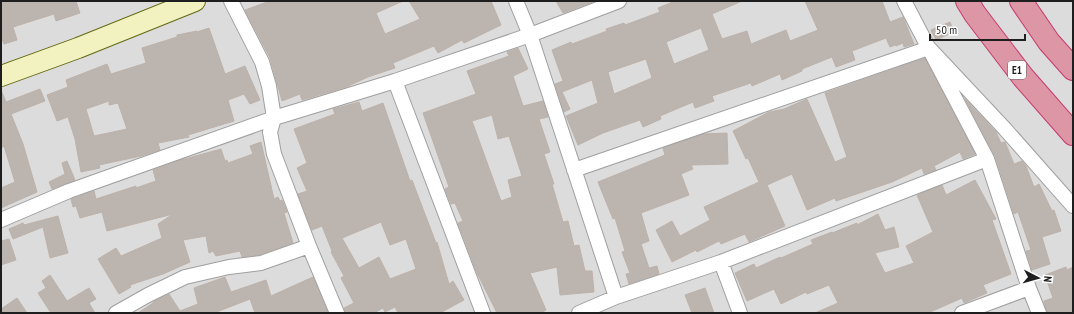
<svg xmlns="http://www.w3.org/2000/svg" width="1074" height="314" font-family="'PT Sans Narrow',sans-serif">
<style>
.residential{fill:#dcdcdc}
.building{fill:#bbb4af;stroke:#beb2aa;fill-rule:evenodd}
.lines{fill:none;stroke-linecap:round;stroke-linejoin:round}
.minor-casing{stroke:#9f9f9f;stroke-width:16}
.secondary-casing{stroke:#636912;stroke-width:22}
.motorway-casing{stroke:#c6396e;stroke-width:24}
.minor{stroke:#fff;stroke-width:14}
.secondary{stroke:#f1f2c0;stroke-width:20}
.motorway{stroke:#dc96a6;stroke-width:22}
.labels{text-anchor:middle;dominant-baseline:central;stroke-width:3.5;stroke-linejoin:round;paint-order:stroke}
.shield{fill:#fff;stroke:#626262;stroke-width:1}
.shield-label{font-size:11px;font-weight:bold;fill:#1e1e1e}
</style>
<rect width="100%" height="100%" fill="#eeebe6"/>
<path class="residential" d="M1,1H1073V313H1Z"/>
<path class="building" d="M1,1H76L80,13L56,21L54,14L13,27L17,40L4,44L1,37Z
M270,1H403L376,13L385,34L420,19L409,1H491L501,25L464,43L462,40L438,53L434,46L393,63L395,68L368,77L346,87L302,100L300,94L282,101L270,58L245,10Z
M556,1H595L563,13Z
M675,1H742L712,14L722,39L747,31L751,44L786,30L790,41L818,30L805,1H882L890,22L903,17L914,44L904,47L903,43L896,46L895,45L890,47L886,38L852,51L855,60L836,67L832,57L802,69V71L782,80L780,74L752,86L751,83L712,96L714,101L695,108L693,102L660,116L661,119L643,127L640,120L603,133L578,145L566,116L598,103L592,80L562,92L570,109L564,112L555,84L563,81L552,50L571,42L572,44L607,31L606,29L624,23L625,25L660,12L658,8ZM701,28L709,50L674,64L666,42ZM646,59L652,78L614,94L608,72Z
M950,22L954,32L936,40L931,30Z
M209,28L225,74L245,66L260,100L250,104L244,94L228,100L234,121L188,135L189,137L158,143L160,150L141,156L99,165L100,168L81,172L75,139L68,117L57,121L47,95L68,87L66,80L107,64L111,74L146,63L142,48L177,37V35L197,31V32ZM109,101V105L118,103L127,129L94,136L86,109Z
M518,48L528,69L513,76L523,106L543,101L548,117L539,119L550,152L544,154L554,184H552L563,222L568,221L574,246L579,245L585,271H592L594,292L560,295L557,267L530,273L546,310L541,313H497L477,273L458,223L463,221L455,203L451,204L445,189L449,187L423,113L476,94L467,71L509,56L507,52ZM492,115L498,139L509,136L522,176L508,180L512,197L501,201L472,121Z
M925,58L975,154L963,159L960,152L934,166L936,170L924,174L922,168L892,182L836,201L835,198L807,210L792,174L767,185L785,226L749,242L745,234L721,244L719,241L697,252L696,250L672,262L656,230L672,221L680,236L710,220L704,207L759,182L748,158L746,159L733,131L769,112L784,109L807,99L835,162L847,157L825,93Z
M40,89L45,101L11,114L23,144L37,192L1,208V188L15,182L4,146L1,148V90L6,102Z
M965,99L996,132L1001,143L1005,142L1014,164L1022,161L1026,166L1034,187L1039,184L1052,211L1054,210L1061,231L1042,237L1050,264L1032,270L1026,251L1031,250L1018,212L1014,214L995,156Z
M359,102L362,111L383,103L410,181L412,180L436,243L437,242L449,284L453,281L464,300L440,313H398L395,307L385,312L383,308L374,313H345L344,308L354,303L341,278L344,276L331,252L332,251L322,226L312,230L298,194L307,191L297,168L307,163L294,129L335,114L333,109ZM381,222L390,245L406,239L416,269L390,279L379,257L359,268L342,238Z
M727,133L728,164L691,165L693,169L681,174L689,195L641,213L649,241L641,244L649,268L657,266L659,274L629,284L626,274L630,273L622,252L625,251L615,218L613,219L598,182L665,155L663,148L704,134Z
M261,142L274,199L278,197L280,201L282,200L287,212L284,213L293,243L259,255L242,257L240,251L216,256L213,251L209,253L206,236L183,240L190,262L163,274L130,285L131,287L119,294L98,259L116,248L121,256L162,238L158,224L173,214L107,231L102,212L80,218L76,206L73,207L71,199L94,191L96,199L136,186V188L156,181L153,170L181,160L221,149L225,161L227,160L228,163L253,154L250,146Z
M67,161L75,180L52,189L49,182L65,174L62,163Z
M975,180L996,219L992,220L1011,274L983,285L987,293L964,303L962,298L928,313H815L838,303L829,285L807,294L806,292L781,304L774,289L747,301L735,273L754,264L756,268L780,257L781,258L813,244L811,240L832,232V233L857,223V225L878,214L885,230L894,227L899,247L875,253L885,273L914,263L906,246L933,232L917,195L942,185L946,195Z
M58,216L68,253L50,258L43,227L13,239L9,229L23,223L24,225Z
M9,239L16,260L1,265V241Z
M1066,267L1067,270L1073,267V313H1047L1044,301L1053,298L1045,275Z
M50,275L67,301L89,288L96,299L89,303L95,313H51L38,293L46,288L42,281Z
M225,277L231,292L266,280L271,296L313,277L328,313H255L250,299L214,313H138L153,303V302L169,294L180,311L198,304L194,288Z
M705,288L714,313H692L685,295Z
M17,298L27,313H1V309Z"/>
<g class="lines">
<defs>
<path id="minor" d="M231,1L262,62L269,86L274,118L270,132L274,154L309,246L337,313
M516,1L530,35L616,297
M904,1L987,159L1029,288L1039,313
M395,81L483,313
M574,170L929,48L1005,129L1073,206
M1,220L69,191L274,118L395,81L530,35L619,1
M721,262L740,313
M116,313L148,295L185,277L229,267L261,263L309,246
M579,313L616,297L721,262L987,159
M962,313L1029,288"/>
<path id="secondary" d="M1,76L78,48L195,1"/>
<path id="motorway" d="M967,1L975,14L1023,77L1073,134
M1021,1L1049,42L1073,69"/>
</defs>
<use href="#minor" class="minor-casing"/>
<use href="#secondary" class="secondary-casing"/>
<use href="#motorway" class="motorway-casing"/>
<use href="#minor" class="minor"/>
<use href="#secondary" class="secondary"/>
<use href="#motorway" class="motorway"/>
</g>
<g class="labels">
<rect class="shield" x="1008" y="61" width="18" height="18" rx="3"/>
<g class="shield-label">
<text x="1017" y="70">E1</text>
</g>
</g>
<rect width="1074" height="314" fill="none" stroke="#1e1e1e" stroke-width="4"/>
<g transform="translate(1038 278) rotate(96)" stroke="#ffffff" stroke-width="3" paint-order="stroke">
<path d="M0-3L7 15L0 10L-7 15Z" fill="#1e1e1e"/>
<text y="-6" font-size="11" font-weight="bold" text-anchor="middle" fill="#1e1e1e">N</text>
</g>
<path d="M930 34v6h95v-6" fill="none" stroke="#1e1e1e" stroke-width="2"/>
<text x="936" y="34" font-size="12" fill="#1e1e1e" stroke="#ffffff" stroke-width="3" paint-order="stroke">50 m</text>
</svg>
